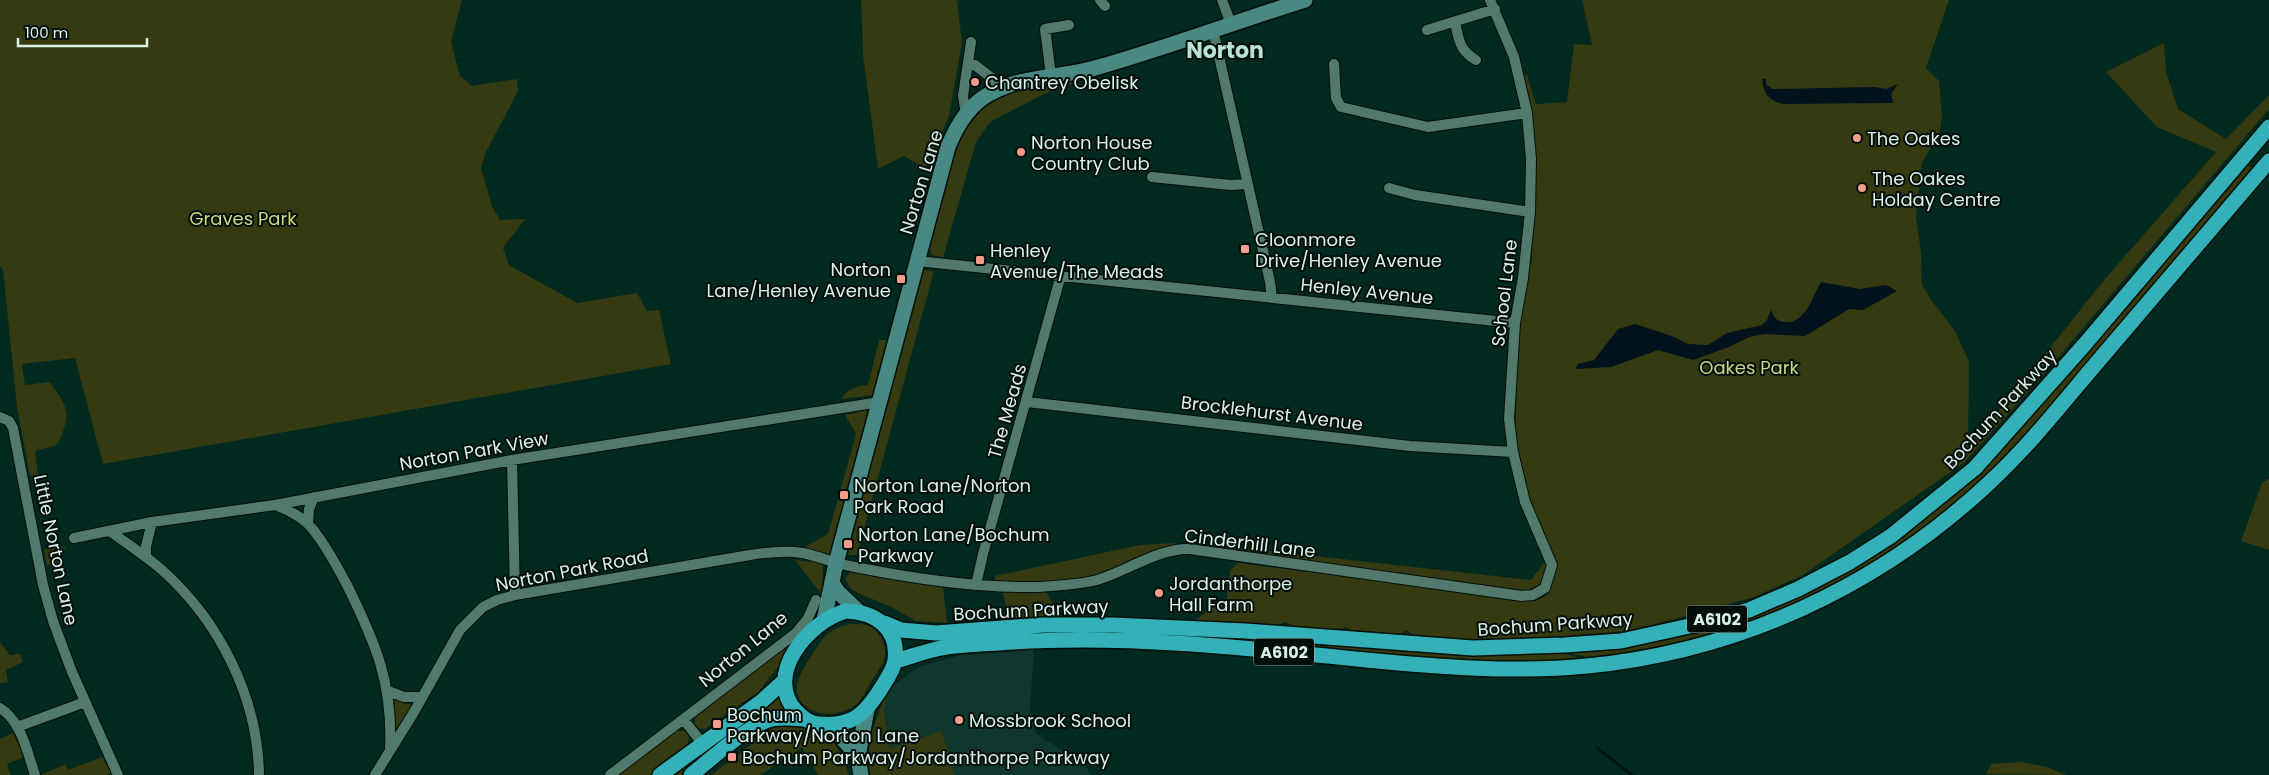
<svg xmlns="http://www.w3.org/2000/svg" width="2269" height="775" font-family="Poppins,sans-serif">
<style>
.built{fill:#0f372d}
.green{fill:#353a10}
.water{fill:#00121b}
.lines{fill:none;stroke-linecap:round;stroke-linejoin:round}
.stream{stroke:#00121b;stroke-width:2.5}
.street-casing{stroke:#000f09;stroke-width:12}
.secondary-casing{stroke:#000f09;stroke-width:18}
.highway-casing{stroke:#000f09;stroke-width:18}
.street{stroke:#51796c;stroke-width:10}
.secondary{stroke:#488a83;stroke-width:15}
.highway{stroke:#34b1b8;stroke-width:15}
.poi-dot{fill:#f49d8b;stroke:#020e0a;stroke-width:2}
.labels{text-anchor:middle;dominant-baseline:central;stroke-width:4;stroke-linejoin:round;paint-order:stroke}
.shield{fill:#020e0a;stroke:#9aaca5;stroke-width:1}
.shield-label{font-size:16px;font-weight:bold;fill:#dbf0e8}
.poi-label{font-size:18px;fill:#dbf0e8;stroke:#020e0a;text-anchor:start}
.street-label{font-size:18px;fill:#dbf0e8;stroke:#020e0a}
.park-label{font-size:18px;fill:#cbd981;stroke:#020e0a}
.district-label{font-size:22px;font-weight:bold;fill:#b7e2d3;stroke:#020e0a}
</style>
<rect width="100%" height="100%" fill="#00291f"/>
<path class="built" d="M1034,650L1030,709L1036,734L1085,764L1090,775H954L942,731L890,748L884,710L889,689L918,667L961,655Z"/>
<path class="green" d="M0,0H462L451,41L460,76L472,86L517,79L518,91L486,152L481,168L492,206L500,220L525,219L503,248L509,265L577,303L637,293L647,311L659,310L671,364L103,464L75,358L22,364L25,385L49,382C70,407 71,416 57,445L35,451L38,475L30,476L17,407L3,270L0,266Z
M861,0H957L962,43L949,116L925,169L904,156L878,169L863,55Z
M1582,0H1949L1926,68L1939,81L1942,116L1940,130L1922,163L1916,217L1921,253L1922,285L1932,301L1955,331L1969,362L1968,446L2015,392L2104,280L2216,152L2157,127L2106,72L2164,43L2166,71L2178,109L2226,139L2269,95V109L2044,374L1965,462L1803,575L1754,597L1630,631L1478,642L1454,638H1417L1406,630L1398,636L1356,634L1346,627C1328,635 1302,631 1285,622L1272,628L1193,623L1209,609L1226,603L1230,570L1238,563L1536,601L1549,594L1554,570L1527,500L1515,438L1519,328L1532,258L1536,157L1520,74L1527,75L1536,104L1567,102L1574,44L1592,45Z
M1071,78L1076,83L1050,91L990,122L976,142L943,258L932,255L928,246L960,132L974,114L993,99L1015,89Z
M2245,165L2257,168L2010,455L1934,525L1811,600L1692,643L1589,660L1588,657L1569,653L1568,651L1694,632L1918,523Z
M922,270L934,271L857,555H848L897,357Z
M879,340H890L875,395L841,399C847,389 856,386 868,385Z
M867,410L870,413L833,557L806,550L807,546L828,534L856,434L845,415Z
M2269,478V550L2241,541L2262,483Z
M1174,543V546L1091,576L1063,581L995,582V576L1140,545Z
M66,547L57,562L47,566L44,549Z
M1234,547L1531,580L1546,560C1548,581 1541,589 1520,591L1234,552Z
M795,560L823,563L822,595Z
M852,570L943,587L947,623L916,621L891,607L858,593L851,589L845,579Z
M1002,590L1046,592L1061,617L1010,621Z
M851,624C856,624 865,624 870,626C879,631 886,645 885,655C884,664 877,672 873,679C868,686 864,696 859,702C849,712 829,717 816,712C784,699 799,674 813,653C819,645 824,635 833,630C838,627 845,625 851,624Z
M1087,630L1564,651L1565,654L1586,660L1509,663L1061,636L1055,631Z
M0,642L10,655L20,654L23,662L6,670L8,682L0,683Z
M792,642L794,647L758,692L705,729L698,728L695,724V717L704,708Z
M889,689L884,710L890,748L942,731L954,775H869C865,744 876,716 889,689Z
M778,697L785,712L758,718L684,775H674Z
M394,698L405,704H414L395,732Z
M794,723C832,732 836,740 849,775H818L802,748L760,775H711L776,725Z
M675,731H685L689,737L688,744L650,775H618Z
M13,733L24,757L7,764L11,775H0V739Z
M102,757L111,773L106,775H40L66,764L68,770Z
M2021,762L2047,767L2066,775L1986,774L1991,764Z"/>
<path class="water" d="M1762,79H1766V84L1772,89L1875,87L1886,89L1898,84L1891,94L1893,103L1784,104C1768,101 1764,94 1762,79Z
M1821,282L1860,289L1886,285L1897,291L1863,310L1849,309L1805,336L1765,334L1749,337L1729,347L1693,360L1658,350L1611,367L1575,369L1578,364L1594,360L1618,329L1635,324L1672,336L1688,344L1708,345L1727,333L1762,325L1767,320L1771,310C1774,317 1776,321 1784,322C1805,325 1812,297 1821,282Z"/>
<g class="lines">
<path class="stream" d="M1597,748L1632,775"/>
<defs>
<path id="street" d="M1100,0L1105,6
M1222,0L1231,24
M1455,22C1459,40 1459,50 1476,60
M1213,30L1270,282L1272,298
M1427,30L1495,9
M968,64L975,65L1003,87
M1334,64L1336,98L1341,107L1428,127L1527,113
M1051,75L1045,29L1069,25
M966,114L963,96L971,42
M1152,177L1230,185L1247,184
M1389,188L1415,195L1530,212
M917,261L1515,323
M1027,402L1410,446L1513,452
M0,417L9,421L13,428L43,585L53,621L72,672L118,775
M512,460L515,595
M275,505C287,510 299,515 308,524C322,538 338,568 347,585C376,644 393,683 390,750
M308,524L309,509L314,497
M110,531C127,544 146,556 162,570C219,621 258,697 259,775
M74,538L152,522L275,505L512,460L880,402
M146,557V546L152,522
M976,585L983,554L1061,275
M388,691L404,697H422
M0,708C21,720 28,754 35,775
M684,720L702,743
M17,727L85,702
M375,775L414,712L460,630L483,607L497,600L515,595L750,555C768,552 786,550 803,553C821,557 837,564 855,567C915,579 975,588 1036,587C1056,586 1078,585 1097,580C1128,571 1158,548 1190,549L1522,596L1533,595L1545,588L1552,565L1525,502L1513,452L1509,419L1515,323L1523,278L1530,212L1531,159L1527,113L1514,57L1490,0
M610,775L796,633L808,618L816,600"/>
<path id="secondary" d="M832,583L838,592L858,611
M824,620L836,563L948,147C956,127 969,105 989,94C1022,75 1060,78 1095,68C1166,48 1235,22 1305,0
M830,725L858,756
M861,775L858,756L867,710"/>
<path id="highway" d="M846,611C875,612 899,628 895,660C894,669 887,679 882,687C865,714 853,727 819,724C809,723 803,718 796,711C763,675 809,621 846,611Z
M884,623L901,630L936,633L1043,625H1113L1246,631L1473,648L1565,645L1621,641L1694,625L1749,610L1798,589L1850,562L1891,536L1975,468L2085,344L2269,127
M895,661C910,657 926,651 941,648C964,644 988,644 1012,642C1130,635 1249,648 1366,660C1439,667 1514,673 1587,666C1739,651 1878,587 1989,483C2030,445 2064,401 2100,359C2156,293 2213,227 2269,161
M660,775L762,701L784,681
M691,775C711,759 748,725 772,719C782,717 793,718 804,719"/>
</defs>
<use href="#street" class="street-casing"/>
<use href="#secondary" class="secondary-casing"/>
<use href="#highway" class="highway-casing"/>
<use href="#street" class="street"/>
<use href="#secondary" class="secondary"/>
<use href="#highway" class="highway"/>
</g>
<g class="poi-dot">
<circle cx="975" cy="82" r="5"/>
<circle cx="1857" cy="138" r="5"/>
<circle cx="1021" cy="152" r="5"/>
<circle cx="1862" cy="188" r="5"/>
<rect x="1240" y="244" width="10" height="10" rx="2.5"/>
<rect x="975" y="255" width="10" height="10" rx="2.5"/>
<rect x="896" y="274" width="10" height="10" rx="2.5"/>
<rect x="839" y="490" width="10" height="10" rx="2.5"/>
<rect x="843" y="539" width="10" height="10" rx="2.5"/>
<circle cx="1159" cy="593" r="5"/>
<circle cx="959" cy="720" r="5"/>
<rect x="712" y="719" width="10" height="10" rx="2.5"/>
<rect x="727" y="752" width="10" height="10" rx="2.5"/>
</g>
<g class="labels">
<g class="shield">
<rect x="1687" y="605.5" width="60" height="27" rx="4"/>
<rect x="1254" y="638.5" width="60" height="27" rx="4"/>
</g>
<g class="shield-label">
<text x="1717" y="619">A6102</text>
<text x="1284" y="652">A6102</text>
</g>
<g class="poi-label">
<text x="985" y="82">Chantrey Obelisk</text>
<text x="1867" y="138">The Oakes</text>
<text x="1031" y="142">Norton House<tspan x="1031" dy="21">Country Club</tspan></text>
<text x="1872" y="178">The Oakes<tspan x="1872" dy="21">Holday Centre</tspan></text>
<text x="1255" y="239">Cloonmore<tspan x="1255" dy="21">Drive/Henley Avenue</tspan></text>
<text x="990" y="250">Henley<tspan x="990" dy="21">Avenue/The Meads</tspan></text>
<text x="891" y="269" text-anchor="end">Norton<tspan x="891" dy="21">Lane/Henley Avenue</tspan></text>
<text x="854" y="485">Norton Lane/Norton<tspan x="854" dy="21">Park Road</tspan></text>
<text x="858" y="534">Norton Lane/Bochum<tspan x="858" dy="21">Parkway</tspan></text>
<text x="1169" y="583">Jordanthorpe<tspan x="1169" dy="21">Hall Farm</tspan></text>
<text x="727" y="714">Bochum<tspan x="727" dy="21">Parkway/Norton Lane</tspan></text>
<text x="969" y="720">Mossbrook School</text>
<text x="742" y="757">Bochum Parkway/Jordanthorpe Parkway</text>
</g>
<g class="street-label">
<text transform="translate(921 182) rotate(-73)">Norton Lane</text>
<text transform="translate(1367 291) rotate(6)">Henley Avenue</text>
<text transform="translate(1504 293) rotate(-83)">School Lane</text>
<text transform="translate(2000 409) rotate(-47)">Bochum Parkway</text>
<text transform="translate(1007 411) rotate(-74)">The Meads</text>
<text transform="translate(1272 413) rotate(7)">Brocklehurst Avenue</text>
<text transform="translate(474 451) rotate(-10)">Norton Park View</text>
<text transform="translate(1250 543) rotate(7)">Cinderhill Lane</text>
<text transform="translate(56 550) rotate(78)">Little Norton Lane</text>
<text transform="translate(572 570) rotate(-11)">Norton Park Road</text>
<text transform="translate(1031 610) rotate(-3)">Bochum Parkway</text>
<text transform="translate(1555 624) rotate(-4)">Bochum Parkway</text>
<text transform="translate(743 649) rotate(-39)">Norton Lane</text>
</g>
<g class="park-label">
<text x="243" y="218">Graves Park</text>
<text x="1749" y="367">Oakes Park</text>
</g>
<g class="district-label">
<text x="1225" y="50">Norton</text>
</g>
</g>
<path d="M18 38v8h129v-8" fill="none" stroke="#dbf0e8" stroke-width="2.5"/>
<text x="25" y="38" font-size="15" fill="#dbf0e8" stroke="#020e0a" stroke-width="4" paint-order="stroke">100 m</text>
</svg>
